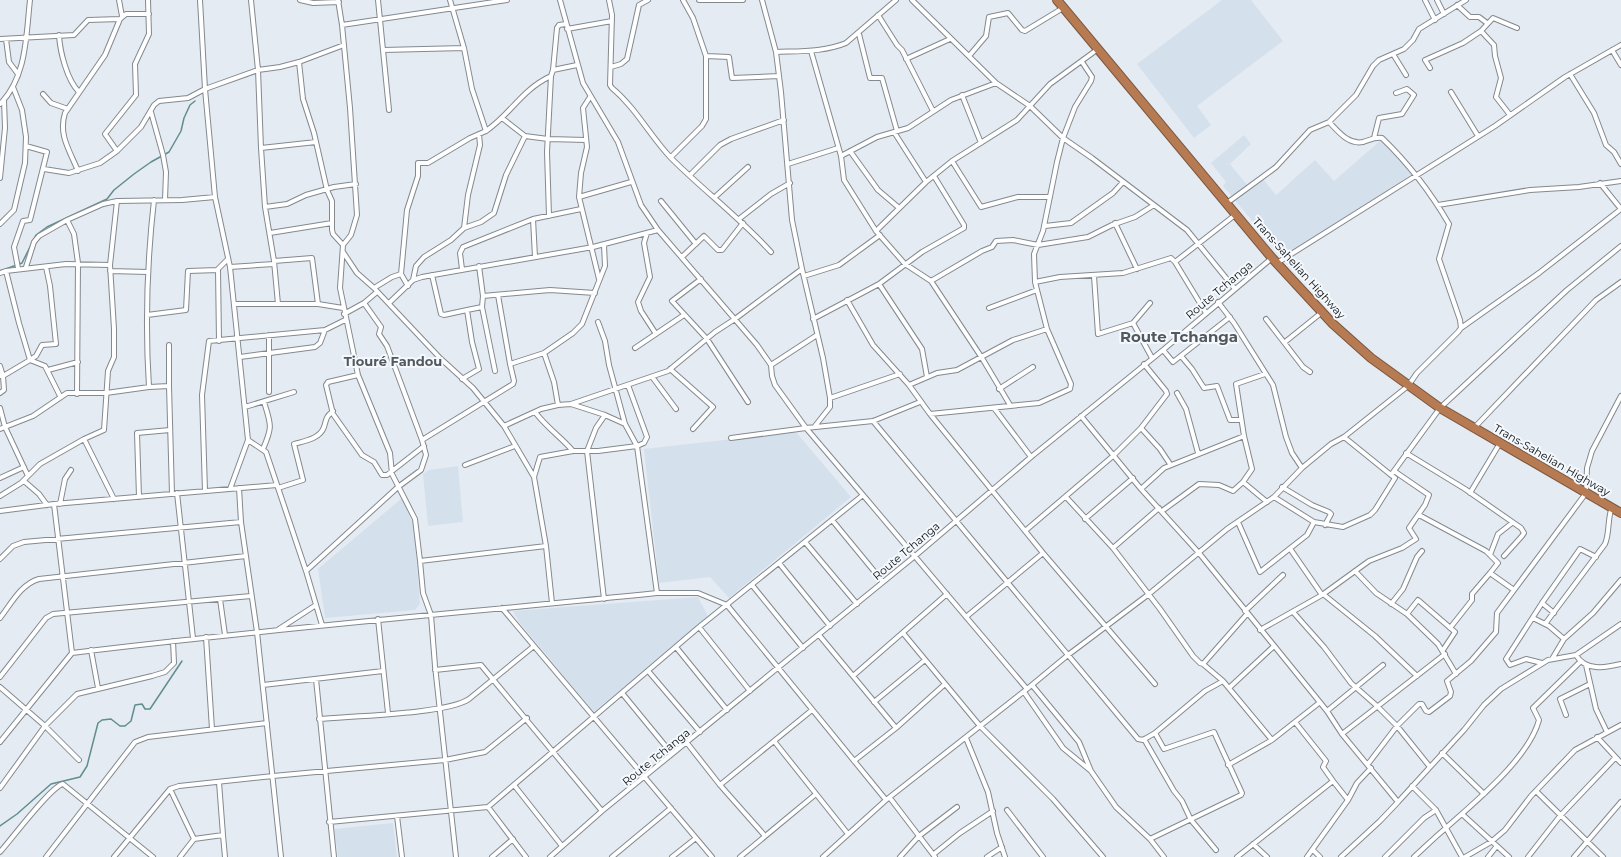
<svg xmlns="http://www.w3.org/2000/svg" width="1621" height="857" font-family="Montserrat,sans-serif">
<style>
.built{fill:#d5e0ed}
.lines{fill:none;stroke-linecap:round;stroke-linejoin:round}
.stream{stroke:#608e8e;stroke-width:1.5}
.street-casing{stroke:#83898f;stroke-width:6}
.highway-casing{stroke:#7b553c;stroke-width:10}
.street{stroke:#fff;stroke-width:4}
.highway{stroke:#b67b53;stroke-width:8}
.labels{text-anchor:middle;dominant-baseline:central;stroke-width:4;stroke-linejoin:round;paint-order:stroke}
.street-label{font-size:11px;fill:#0d0f11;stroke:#f4f9fe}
.quarter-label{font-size:13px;font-weight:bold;fill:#53585e;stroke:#f4f9fe}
.district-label{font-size:15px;font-weight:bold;fill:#53585e;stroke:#f4f9fe}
</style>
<rect width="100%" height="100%" fill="#e5ebf2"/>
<path class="built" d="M1222,0H1251L1283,41L1197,106L1211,125L1194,138L1137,64Z
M1244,135L1251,144L1230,164L1248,186L1263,179L1276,195L1315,160L1334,181L1381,140L1412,174L1283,257L1223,186L1226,182L1211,163Z
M796,432L851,497L729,598L710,577L659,583L644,449Z
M458,466L463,522L428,526L423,474L429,470Z
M402,498L414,526L420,604L415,610L325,618L318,569Z
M698,597L708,616L594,712L519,622L513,611Z
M393,823L397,857H338L334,829Z"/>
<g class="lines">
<path class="stream" d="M0,271L22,263L36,235L47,227L107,199L114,190L134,174L151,162L169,152L181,131L184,118L190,105L195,101
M0,826L17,814L51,784L80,777L87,766L98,723L102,720L111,719L120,726H125L131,721L135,705L142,704L145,709H150L182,661"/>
<defs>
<path id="street" d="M119,0L122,16
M200,0L205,89L215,197L230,267L248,440L266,452L306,571L322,625
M251,0L258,70L261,148L265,207L274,261L278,304
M300,0L313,3L339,2
M338,0L342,25L350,108L357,215L351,235L343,245L340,288L358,375L390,453L392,474L415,519L420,561
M378,0L389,110
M450,0L464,48L472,89L486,131C511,114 521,90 551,76
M560,0L583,83L618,142L641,205L658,230L757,345L771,365L772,376L775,385L806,428L731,438
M609,0L612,15L610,85L612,88C636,108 650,136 671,158C703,190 740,218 771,252
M699,0H743
M762,0L776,52L781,92L792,220L802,269L823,358L830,398V407L815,426
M912,0L996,83L1030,106L1063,138L1092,158L1187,230L1235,289
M1425,0L1435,20
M1437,0L1444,14
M1457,5L1470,17H1479L1487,23
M878,15L897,45L902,50L933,111
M342,25L507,0
M567,29L612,21
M1481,31L1493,18L1517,28
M859,34L870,78H882L897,131
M59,35C60,52 67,80 79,92
M0,39L74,35L88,20L120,19L126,14H149
M6,39L9,62L18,74
M383,50L464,48
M1612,50L1621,65
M811,51L841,156L844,180L876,231L905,264L931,281L982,358L1010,405
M776,52C799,51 825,52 846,43L896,0
M1393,54L1406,75
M706,56L729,57L732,78L779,76
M969,56L986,36L989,17L1008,13L1022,30L1025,31L1063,8
M906,59L950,39
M299,62L303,99L314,133L327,190L332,201V230L333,234L343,245
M611,67L621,64L627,59L639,5L648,0
M1430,68L1425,60L1463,43L1481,31L1494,45L1495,56L1501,78L1496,97L1510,115
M553,70L577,65
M1570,74L1594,113L1606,145L1614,152L1621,164
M1451,92L1478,136
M43,94L51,103L68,109
M962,95L981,143
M590,97L583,108L587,147L581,173L579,197L599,279
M0,104C27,77 26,35 30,0
M151,112L163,155L166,172L165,200
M502,118L525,136
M894,132L926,182
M1374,138L1379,118L1402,114L1414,95L1407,89L1396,93
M261,148L316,142
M117,151L105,134L136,95L135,64L149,34L148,0
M850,151L878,190L898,207
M841,156L877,137L908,128L951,100L996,83
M671,157L702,126L706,119V56L693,18L683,0
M952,161L981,207L1018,197H1050
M788,164L838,148
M44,169L69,173L100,163L117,151L141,127L154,105L159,101L188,98L205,89L258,70L280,67L299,62L344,45
M78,171C70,151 58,135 65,113L105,55L120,19
M690,175L720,145L731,139L784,120
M0,178L5,128L4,100
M1600,183L1621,209
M579,197L631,182
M715,197L748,167
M661,201L696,244
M1227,203L1276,167L1310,130L1329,122L1356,95L1373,66L1379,60L1404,49L1413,40L1419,29L1466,0
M1438,205L1530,190L1579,187L1621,181
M265,207L287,204L306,195L334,187L356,184
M549,216L547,152L551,76L553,70L557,28L559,25L566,24
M533,219L535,257
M739,219L771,194L790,183
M67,220L74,234L78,263L77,394
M1115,223L1137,269
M0,224L14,210L25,163L26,137L22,110L13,87
M1045,226L1071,223L1113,193L1123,182
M464,228L468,195L480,145L479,134
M876,231L926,182L952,161L1017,120L1050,84L1098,49
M270,233L332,223
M647,233L644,243L650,277L638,302L641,311L656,334
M343,252L357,273L374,288L440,358L473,388L504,426
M682,257L704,236L718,250H722L743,223
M274,261L312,258L318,304
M1175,262L1206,313
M1277,263L1495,126L1565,77L1621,45
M479,266L483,296L550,290L595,293
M26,267L34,242L39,236L67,220L103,204L117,201L182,200L215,197
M230,267L274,264
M18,268L14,247L23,221L30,220L47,152L26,146
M462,269L460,253L463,247L533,219L581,209
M6,271L66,264L110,265
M110,271L148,272
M0,273L6,271L19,323L30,360L3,376L4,390L0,393
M401,274L408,286
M432,275L441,314L444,315L467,310
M804,276L839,265L880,235
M1094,276L1098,334L1133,323L1150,303
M701,279L672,301L707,339L748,402
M413,280L416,266L424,257L451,240L464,228L481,222L494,213L506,175L525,136L548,139L586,140
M931,281L982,251L992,247L996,241L1013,240L1038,245L1088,237L1112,225L1135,217L1154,205
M1035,282L1060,277L1123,273L1171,258L1175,262L1235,215
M879,284L922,349L927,377
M374,288L392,277L401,274L407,210L418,176V163H428L470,138L486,131
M498,295L510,364
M483,296L482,307L495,371
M847,300L873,345L909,385L930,414L1043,553L1155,684
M1218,302L1234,323L1273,385L1286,437L1292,453L1302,468
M389,303L413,280L422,277L593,247L658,230
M234,304H318L343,308
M989,308L1037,290
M344,314L364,303L377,292
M147,315L186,310L188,271L218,270
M813,319L879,284L922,252L964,228V225L934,176
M1266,319L1303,367L1310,372
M598,322L605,341L609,365L625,424
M1133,323L1152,358
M1461,328L1539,273L1621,209
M269,335V392
M219,341L218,269L228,259
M1285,342L1321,313
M635,348L684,315
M1163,350L1173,362L1230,317
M1181,356L1192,369L1204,388L1217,386L1230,420H1241
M240,357L315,347L320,343L325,330
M30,360L36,356L42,345L56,344L50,286L46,267
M30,360L45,366L60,396
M771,365L817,335
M0,366L3,376H0
M670,369L713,407L693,429
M48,370L78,362
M358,375L328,382L326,385L333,414L362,455L374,462L382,475H387L424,446
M653,378L676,409
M462,379L479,369L472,342L467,310L482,307
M909,385L937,373L957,370L1013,340L1047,329L1035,282L1034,254L1043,231L1057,162L1063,138L1075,107L1091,81L1092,77L1082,62
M169,386L172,494
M149,387L169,386V345
M999,389L1033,367
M1177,393L1186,409L1198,453
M830,398L900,374
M571,404L668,371L715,332L735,319L802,269
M558,405L554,382L544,353L573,333L582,324L605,266L604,245
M245,407L294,392
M0,408L5,427L28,476
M994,408L1031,457
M535,412C547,428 560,436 573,451
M930,414L1039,403L1070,389L1071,384L1047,329
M1081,416L1141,489L1199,553L1327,711L1342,734L1398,802L1380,821L1341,857
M873,421L1138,739L1143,740L1155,733L1205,691L1223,681
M1141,428L1160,449L1170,464
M1474,428L1596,300L1621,282
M0,429L33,416L67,393H106L149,387C145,325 147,262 154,200
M1344,437L1391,475
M84,439L114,499
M422,440L513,384L514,381L510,364L544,353
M263,449C273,426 271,425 264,402
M1406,453L1465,489L1521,528L1524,533L1522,536L1504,556
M465,465L515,446
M534,477L504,426L541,409L558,405L571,404L605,415L625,424L637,446L644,443L647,437L628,385
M0,478L24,467
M24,481L39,494L47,505
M1243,482L1252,469L1244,436L1236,384L1265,374
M1282,487L1312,505L1329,512L1331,514L1325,525
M239,488L241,522L257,632L281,857
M278,488L303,480L294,444C304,441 320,439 324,427C327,418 325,418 333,411
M230,489L248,440
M1141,489L1164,468L1244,436
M205,491L202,395L209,341L325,330L345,320
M177,493L193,638
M1470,493L1500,443
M863,495L806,428L873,421L920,402
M0,496L21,483L40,464L84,439L104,430L108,371L114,357V329L110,265L117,201
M139,497L137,433L170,430
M1066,497L1113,548L1160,609L1193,656L1200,663L1203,664
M1274,497L1314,522L1343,527L1370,515L1375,510L1395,478L1391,475L1440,408L1567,290L1621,246
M54,504L72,653C266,629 462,613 657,593H698L727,605L886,800L1027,689L1068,655L1149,594L1227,529L1274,497L1302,468L1331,444L1344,437L1408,386L1417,373L1458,332L1461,328L1460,320L1439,259L1449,224C1431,193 1408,163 1382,138C1374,137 1370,140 1363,142C1348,145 1338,131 1329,122
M60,504L65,479L71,470
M0,511L54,504L277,485
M1162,511L1199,484L1219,485L1233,491L1243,482L1267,502
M1419,515L1486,551L1498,563L1490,573L1514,590
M1085,519L1133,478
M832,520L883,582
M1238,522L1260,572L1307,535L1314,522
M1025,531L1113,456L1141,428L1167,394L1166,391L1144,364
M805,542L857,604
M1113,548L1159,508
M1291,550L1322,595
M1490,555L1498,534L1512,523
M0,559L13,546L24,542L241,522
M779,563L830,626
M306,571L398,487L421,470L426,455L422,440L387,346L379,334L381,327L364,303
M1355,571L1376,593L1407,614L1438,644L1456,674
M752,585L803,648
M1323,594L1375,636L1417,676
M220,599L225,635
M604,599L587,451L596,428L605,415
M552,603L546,546L534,477L540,457L573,451H598L637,446L657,593
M1542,603L1554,613
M1391,604L1403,589L1417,557L1422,551
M502,608L712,857
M1245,611L1283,575
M1293,612L1324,647L1351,683L1377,706L1397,726L1430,767
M1247,614L1203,664L1223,681L1272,740L1319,703
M1407,614L1418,600L1455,632L1443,650
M966,617L1043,553
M0,618C11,604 21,584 39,579L246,556
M1533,618L1549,626L1564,639L1552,659
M378,619L388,713
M1545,624L1605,544C1610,532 1607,520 1612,507
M1621,624L1576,655C1585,671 1605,668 1621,664
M699,627L750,691
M1450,628L1469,604L1472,600V594L1490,573
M279,629L316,605
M1260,630L1322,595L1369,561L1402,548L1416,539L1409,528L1425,505L1429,495L1394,471
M903,633L980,726L1053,799L1103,857
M819,635L896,728
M206,637L212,729
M1564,639L1593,613L1621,580
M676,647L727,710
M91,650L98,688
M1542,663L1526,659L1510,665L1506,659L1542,603L1580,549L1596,557
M1586,665L1596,709L1607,732
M435,670L481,665L602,811
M649,672L700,732
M853,676L947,594
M0,677L46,618L53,614L251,596
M316,679L334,857
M263,685L383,671
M1032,685L1079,742L1091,771
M0,687L45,726L79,760
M1229,688L1274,646
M1024,692L1063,748L1091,771L1116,807L1150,839L1164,857
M622,693L672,754
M874,702L925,660
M1327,711L1383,665
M1566,715L1560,699L1590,684
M319,719C350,716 448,714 469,699L534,646
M1295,722L1326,761L1323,767L1333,781
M1342,734L1445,654
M1597,737L1621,763
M966,738L988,792L997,833L1005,857
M1144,739L1174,791L1182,801L1191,820L1216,850
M774,741L848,834
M0,742L72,653
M687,743L720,785L765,836
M1442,753L1484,794
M854,761L896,728L945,684
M1368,764L1397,726L1419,704H1422L1426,711L1429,712L1450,696L1451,692L1447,681L1471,661L1496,632L1497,613L1586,493L1587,468L1592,451L1621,396
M1228,765L1272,740
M514,785L562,846
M720,785L812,710
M1412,786L1436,810
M0,788L45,726L77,694L152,676L165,672L174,663L173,641
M170,789L194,839
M1536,791L1603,857
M890,798L919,836L957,807
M1398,802L1464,730L1484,705L1501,689L1548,660L1576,655
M488,807L526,857
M1007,810L1043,857
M1462,814L1509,857
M397,816L402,857
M329,822L488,807L699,627L863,495L1027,689
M223,835L225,857
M1150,839L1241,795L1242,793L1214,732L1164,749L1155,733
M1253,844L1267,857
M1313,850L1320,857
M0,852C11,840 51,786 63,784L153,857
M934,854L960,833L993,811
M46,857L135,742L148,737L267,723
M114,857L170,789L179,786L273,776L445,760L485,752L527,718
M180,857L194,839L223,835L219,782
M456,857L435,666L431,615L423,593L420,561L546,546
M492,857L513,839
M550,857L602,811L915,556L1031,457L1163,350L1272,258
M612,857L671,808
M672,857L696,838
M740,857L816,794
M823,857L886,800
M900,857L919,836L935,857
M987,857L1002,847
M1237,857L1333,781L1348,800
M1307,857L1348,800L1357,783L1371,768
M1385,857L1424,818L1436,810L1462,857
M1414,857C1425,847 1435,837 1446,828C1475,802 1529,758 1539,720L1533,708L1580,662
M1465,857L1491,842L1505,830L1531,796L1575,750L1621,725
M1488,857L1496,847
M1528,857L1560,816L1615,758
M1574,857L1621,802"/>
<path id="highway" d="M1057,0L1272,258L1333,324L1371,358L1440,408L1621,513"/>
</defs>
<use href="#street" class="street-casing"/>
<use href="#highway" class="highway-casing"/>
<use href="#street" class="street"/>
<use href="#highway" class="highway"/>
</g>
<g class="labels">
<g class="street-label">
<text transform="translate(1299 268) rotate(48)">Trans-Sahelian Highway</text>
<text transform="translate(1219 290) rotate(-40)">Route Tchanga</text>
<text transform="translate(1552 460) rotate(30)">Trans-Sahelian Highway</text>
<text transform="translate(906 551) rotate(-40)">Route Tchanga</text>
<text transform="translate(656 757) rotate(-39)">Route Tchanga</text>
</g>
<g class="quarter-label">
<text x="393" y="361">Tiouré Fandou</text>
</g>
<g class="district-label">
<text x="1179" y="336">Route Tchanga</text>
</g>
</g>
</svg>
